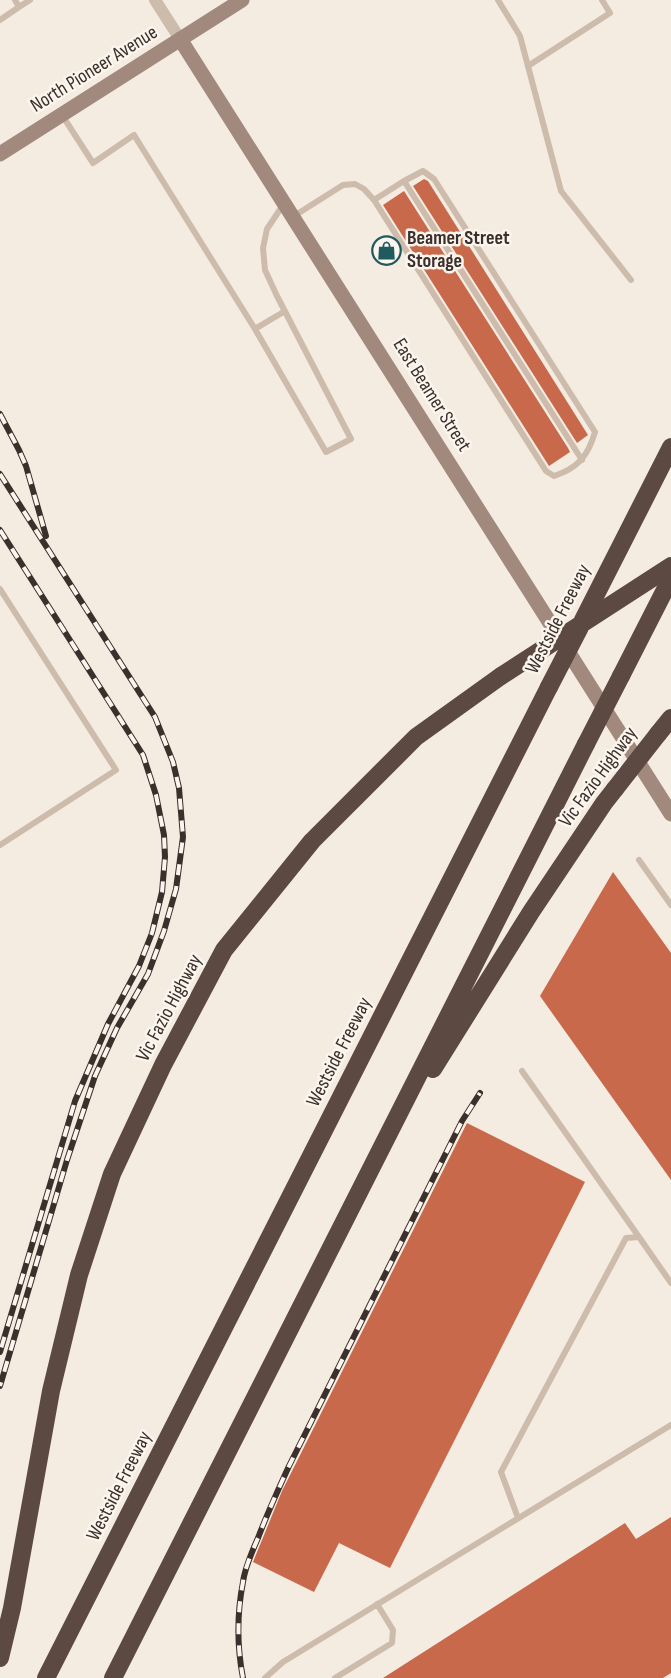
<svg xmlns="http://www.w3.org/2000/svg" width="671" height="1678" font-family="'Sofia Sans Condensed',sans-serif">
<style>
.building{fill:#c8694b}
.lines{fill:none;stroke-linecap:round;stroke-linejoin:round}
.lane{stroke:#cdbbac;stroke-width:6}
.street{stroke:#cdbbac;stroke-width:12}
.secondary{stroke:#a18a7d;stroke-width:15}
.highway{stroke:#5c4a42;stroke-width:18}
.rail-casing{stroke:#3b302b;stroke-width:6}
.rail{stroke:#fbf5ee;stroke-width:4;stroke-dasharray:11;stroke-linecap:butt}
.highway-bridge{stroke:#5c4a42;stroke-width:18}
.labels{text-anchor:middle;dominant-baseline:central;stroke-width:5;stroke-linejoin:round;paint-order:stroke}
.street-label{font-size:20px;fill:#3b302b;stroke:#fbf5ee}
.poi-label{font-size:20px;font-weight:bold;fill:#3b302b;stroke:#fbf5ee;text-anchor:start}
</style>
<rect width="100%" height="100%" fill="#f4ebe1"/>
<path class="building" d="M424,179L428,181L588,435L577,443L413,186Z
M404,191L568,448L570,452L549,466L383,205Z
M613,872L671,953V1180L540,996Z
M467,1123L585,1182L390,1568L339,1543L314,1592L253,1562L282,1491Z
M671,1517V1673L663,1678H383L625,1523L636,1539Z"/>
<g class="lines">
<path class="lane" d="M498,0L520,36L561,191L631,280
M19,7L30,0
M0,20L19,7L15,0
M528,66L610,13L602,0
M62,115L93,163L134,135L255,329
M404,181L582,460
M283,205L267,229L263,248L265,270L277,296L351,439L326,452L255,329L285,311
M294,216L343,185L355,184L364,189L374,200L546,471L554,476C578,468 588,456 595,432L434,179L423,171L404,181L374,200
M0,589L116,770L0,845
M639,860L671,905
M522,1071L639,1237
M518,1518L501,1472L626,1238L639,1237L671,1283
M265,1678L283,1662L671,1425
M335,1678L392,1643L393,1630L377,1604"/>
<path class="street" d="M155,0L180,39"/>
<path class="secondary" d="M180,39L671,814
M0,154L242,0"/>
<path class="highway" d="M583,620L671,447
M621,676L671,578
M658,734L671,718
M433,1069L531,912L604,803L615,789
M0,1658L12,1608L51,1391L79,1275L112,1174L163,1065L224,950L312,841L416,737L501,676
M46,1678L549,687
M113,1678L586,744"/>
<defs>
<path id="rail" d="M0,414L19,450L26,466L46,536
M0,474L155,717L173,762L179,788L183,837L176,889L164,931L148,974L117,1028L95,1076L67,1160L0,1386
M0,530L143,755L156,795L164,835L165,857L162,892L152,933L139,966L108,1024L75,1101L0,1352
M243,1678C237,1647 237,1613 243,1582C245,1567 252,1552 258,1538C267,1514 278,1490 289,1466L462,1121L480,1093"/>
</defs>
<use href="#rail" class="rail-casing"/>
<use href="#rail" class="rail"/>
<path class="highway-bridge" d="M501,676L671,566
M549,687L580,627
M586,744L621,676
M615,789L658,734"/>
</g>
<defs>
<symbol id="shop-ring" viewBox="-11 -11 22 22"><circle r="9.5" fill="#fbf5ee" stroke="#1f5a5e" stroke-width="1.5"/><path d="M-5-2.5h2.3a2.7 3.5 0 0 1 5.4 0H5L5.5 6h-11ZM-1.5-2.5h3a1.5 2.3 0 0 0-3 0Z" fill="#1f5a5e"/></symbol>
</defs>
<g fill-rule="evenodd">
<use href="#shop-ring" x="370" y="234" width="33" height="33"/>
</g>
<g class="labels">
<g class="street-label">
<text transform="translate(94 69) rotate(-32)">North Pioneer Avenue</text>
<text transform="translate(432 395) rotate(58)">East Beamer Street</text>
<text transform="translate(558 619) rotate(-63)">Westside Freeway</text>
<text transform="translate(598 777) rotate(-54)">Vic Fazio Highway</text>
<text transform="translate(169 1008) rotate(-62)">Vic Fazio Highway</text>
<text transform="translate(339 1052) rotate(-63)">Westside Freeway</text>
<text transform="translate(119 1486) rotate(-63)">Westside Freeway</text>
</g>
<g class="poi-label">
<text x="407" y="238">Beamer Street<tspan x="407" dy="23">Storage</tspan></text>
</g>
</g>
</svg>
